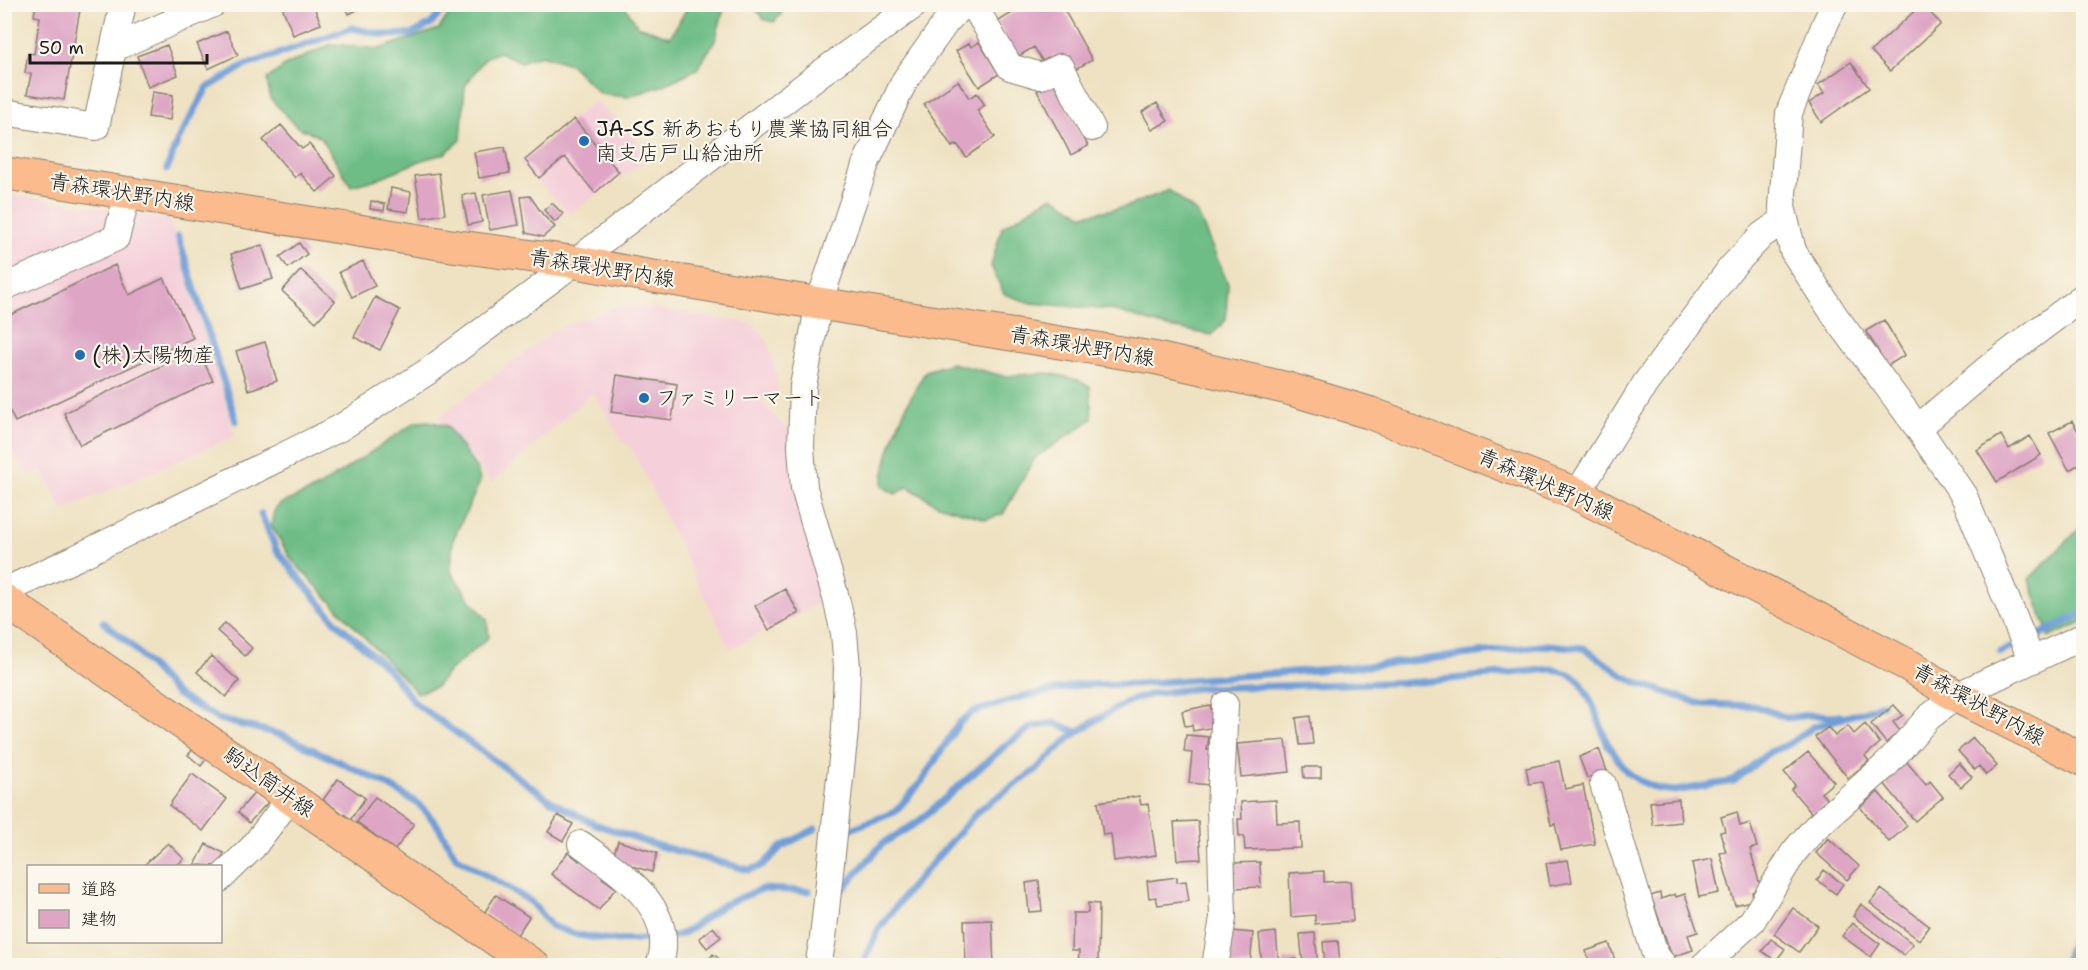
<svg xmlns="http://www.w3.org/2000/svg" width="2088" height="970" font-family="'Shantell Sans','Klee One',sans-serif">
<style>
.built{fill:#f5cfda}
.forest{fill:#6ebd86;stroke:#456c51;stroke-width:1.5}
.water{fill:#6f9ed8;stroke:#465d7a;stroke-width:1.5}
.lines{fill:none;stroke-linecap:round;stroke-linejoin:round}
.stream{stroke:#6f9ed8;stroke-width:7}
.building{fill:#dea5c5}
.minor-casing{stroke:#867f6f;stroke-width:28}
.major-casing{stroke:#867f6f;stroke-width:34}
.minor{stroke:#fff;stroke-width:26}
.major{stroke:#fbbb8c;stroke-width:32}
.poi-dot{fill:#1f6fb2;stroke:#fbf7ec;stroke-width:2}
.labels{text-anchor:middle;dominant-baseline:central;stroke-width:4.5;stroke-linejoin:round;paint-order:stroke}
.poi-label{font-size:21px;fill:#1c1c1c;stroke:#fbf7ec;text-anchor:start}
.street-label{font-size:21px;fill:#1c1c1c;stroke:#fbf7ec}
</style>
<rect width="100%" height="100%" fill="#fbf7ec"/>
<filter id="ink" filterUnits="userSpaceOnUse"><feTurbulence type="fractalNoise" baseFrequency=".0167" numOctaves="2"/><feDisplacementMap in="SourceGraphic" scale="12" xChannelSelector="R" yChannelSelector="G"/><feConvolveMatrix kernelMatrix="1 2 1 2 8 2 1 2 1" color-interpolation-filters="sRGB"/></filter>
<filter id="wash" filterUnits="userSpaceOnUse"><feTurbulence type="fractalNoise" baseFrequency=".008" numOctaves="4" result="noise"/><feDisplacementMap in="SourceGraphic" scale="24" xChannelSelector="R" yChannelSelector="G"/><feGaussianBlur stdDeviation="1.35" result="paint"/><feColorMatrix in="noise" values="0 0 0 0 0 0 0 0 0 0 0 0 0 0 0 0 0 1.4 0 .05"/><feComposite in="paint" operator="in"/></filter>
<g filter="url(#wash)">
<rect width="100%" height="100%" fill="#efe2c2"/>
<path class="built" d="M595,101L633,136L648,158L570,214L519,163Z
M4,193L170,219L178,251L235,436L63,510L42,470L28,476L5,442Z
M626,304L752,324L766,338L772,355L779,393L760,401L791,433L828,599L730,649L632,449L621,440L593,392L492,483L439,417L560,327Z"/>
<path class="forest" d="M455,4L624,5L638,26L670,37L689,5H731L724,9L715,41L697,69L664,85L628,97L600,94L570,64L540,55L521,62L499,52L485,58L465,86L461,140L444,154L425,159L374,180L351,186L321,137L297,127L270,98L267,79L286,65L332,44L379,49L439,29Z
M754,5H775L782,13L774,22L763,19Z
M1169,190L1198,214L1228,284L1226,320L1212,335L1163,326L1112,310L1031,303L1004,294L991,266L1002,227L1052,196L1083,215L1125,207Z
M951,363L1004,376L1048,373L1078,380L1090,387L1092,419L1035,458L1003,514L986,519L938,505L908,487L895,494L882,486C887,445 904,406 926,371Z
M429,421L447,426L478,471L480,482L453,540L451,572L471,601L487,619L489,637L448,672L436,687L417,693L291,559L271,525L274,511L280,504L317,488L416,422Z
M2083,525V623L2049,637L2029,579Z"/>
<path class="water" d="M2083,895V965H2062L2082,897Z"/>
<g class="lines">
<path class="stream" d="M167,169L177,142L207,88L244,66L352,28L385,35L412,34L431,24L448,4
M178,236L236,421
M261,514L277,551L309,590L336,622L387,668L415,703L551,801L595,824L659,846L749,870L762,866L781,847L815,829
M103,622L130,644L176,694L218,719L282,735L384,783L419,804L438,826L456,857L530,901L551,926L578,935L610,940L657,939
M2037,636L2084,613
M2000,652L2013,647
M853,828L895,812L922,781L959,723L973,712L1021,697L1079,685L1136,684L1368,666L1548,645L1584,648L1625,677L1641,684L1701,704L1755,706L1787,718L1808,715L1840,716
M843,889L882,844L918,822L1007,744L1032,727L1054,723L1078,732
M668,938L684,933L723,905L762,889L809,891
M862,966L878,930L911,887L979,810L1036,770L1069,738L1096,720L1129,701L1152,694L1199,688L1420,682L1552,669L1569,674L1580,681L1594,708L1607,743L1626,771L1638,780L1658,789L1675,791L1734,781L1768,753L1789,744L1813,727L1872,709L1882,704"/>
</g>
<g id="blocks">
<path class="building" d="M4,4H11L6,35H4Z
M36,4H81L64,100L27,94L31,74L25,73L28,53L34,54L40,17L34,16Z
M160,4H180V5L163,11Z
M281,4H313L321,24L293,35Z
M344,4H369L349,14Z
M1027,4H1061L1092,60L1076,69L1068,55L1046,67L1034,47L1017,57L997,22Z
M1922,4L1941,24L1890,71L1871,51Z
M227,31L238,55L208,69L197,44Z
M979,42L999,74L979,87L956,51L969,43L971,47Z
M167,45L178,75L148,87L137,56Z
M1851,62L1869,88L1821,122L1809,103L1824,93L1818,85Z
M958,81L969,98L977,93L985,105L977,110L995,137L966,157L957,144L952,147L924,104Z
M1053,82L1088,146L1071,155L1037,91Z
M152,92L173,95L170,120L148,117Z
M1157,103L1168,121L1152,130L1142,112Z
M574,119L619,172L595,193L565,157L539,178L525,160Z
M281,125L302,149L309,144L336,176L317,192L300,173L295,178L263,140Z
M505,147L510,173L479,178L474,152Z
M439,173L445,214L422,218L415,176Z
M391,188L411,192L408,212L388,209Z
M512,190L519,225L490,230L483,195Z
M476,193L482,222L468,225L462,195Z
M530,196L543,215L555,227L543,237L526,233L521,197Z
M371,201L385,204L384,211L370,209Z
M552,203L563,214L555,222L544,210Z
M299,243L307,254L288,268L280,257Z
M262,245L273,279L242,289L231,254Z
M363,261L375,286L352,297L339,272Z
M115,265L129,295L164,278L193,338L182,343L186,353L197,348L213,381L80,445L64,413L180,357L175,346L15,422L4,399V318Z
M301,270L335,301L316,322L282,291Z
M375,297L400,310L380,350L354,337Z
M1884,320L1905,355L1887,366L1866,331Z
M265,342L277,381L248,390L236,351Z
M617,375L677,384L672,420L611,412Z
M2072,421L2084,441V462L2069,470L2049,433Z
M2001,435L2009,449L2030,436L2041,455L1997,482L1977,450Z
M785,589L799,613L769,630L755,606Z
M225,623L252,648L245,656L217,631Z
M211,656L239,681L226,697L197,672Z
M1210,705L1215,727L1193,731L1192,725L1185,726L1182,711Z
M1894,705L1903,715L1893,722L1900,731L1886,743L1871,724Z
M1310,716L1313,744L1300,745L1296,718Z
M1865,724L1880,743L1865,756L1869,761L1848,778L1815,737L1828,727L1835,736L1848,726L1854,734Z
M1186,735L1209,737L1207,750H1213L1210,785L1189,783L1192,753L1184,752Z
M1973,738L1997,766L1986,775L1979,766L1975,770L1958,751Z
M1286,740L1290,772L1241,777L1237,744Z
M197,745L209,755L201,766L188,755Z
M1599,749L1607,771L1587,778L1579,757Z
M1808,752L1834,782L1821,793L1829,801L1813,815L1791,789L1795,785L1784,772Z
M1559,761L1565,789L1583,785L1595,844L1561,850L1555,824L1551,825L1542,782L1529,784L1526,768Z
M1906,761L1926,785L1930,781L1943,797L1915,821L1883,782Z
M1959,763L1972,777L1961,787L1948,774Z
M1303,767H1321V778H1304Z
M192,774L227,799L203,831L169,805Z
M338,779L365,798L351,819L323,800Z
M257,790L269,801L249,823L238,812Z
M1878,792L1907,826L1889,842L1860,807Z
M1139,796L1141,805L1148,804L1156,855L1114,861L1111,834L1103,835L1098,802Z
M375,797L414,824L395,850L357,822Z
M1679,799L1681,822L1653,825L1650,802Z
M1276,800L1277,823L1300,822L1301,848L1245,850L1244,836L1239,837L1238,819H1242L1241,802Z
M1737,812L1740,826L1750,823L1757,847L1750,849L1761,889L1752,892L1754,900L1735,905L1720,853L1726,852L1720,832L1725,831L1721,817Z
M558,815L573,824L563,841L548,832Z
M1198,821L1201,859L1177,860L1174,822Z
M1828,838L1859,866L1847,880L1816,853Z
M618,841L657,853L652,872L612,860Z
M168,843L184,859L176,866H143Z
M206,844L224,853L217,866L195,865Z
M568,852L579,861L583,856L606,874L602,878L616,888L599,910L551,874Z
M1712,859L1719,893L1699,897L1692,863Z
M1568,860L1572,882L1550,886L1546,863Z
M1260,862L1261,887L1232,888L1231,863Z
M1824,870L1843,884L1836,894L1817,880Z
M1324,871V882L1350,881L1353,921L1315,924V915L1291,917L1289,873Z
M1177,877V882L1186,881L1189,901L1158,905L1156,897L1149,898L1147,881Z
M1039,881L1042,911L1029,912L1026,883Z
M1881,889L1929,926L1919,940L1870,903Z
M1660,893L1661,899L1675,894L1676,897L1685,894L1698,932L1688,935L1693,950L1672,957L1651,896Z
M496,895L529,917L517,935L484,913Z
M1088,903L1099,904L1098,966H1078L1079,951H1072L1073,913H1088Z
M1861,904L1913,944L1904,955L1853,916Z
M1793,908L1818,926L1799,952L1774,934Z
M992,920L994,966H966L964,921Z
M1852,923L1880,944L1871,957L1842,936Z
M713,927L721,937L707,948L699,938Z
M1231,931L1253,933L1250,966H1228Z
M1276,932L1279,966H1262L1259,934Z
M1315,933L1318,966H1303L1300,934Z
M1771,939L1785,949L1776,961L1762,951Z
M1338,941L1340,966H1325L1323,942Z
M1609,943L1617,966H1591L1586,951Z
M713,954L728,966H704Z
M1297,959V966H1284V960Z
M1498,959L1500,966H1484L1483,962Z
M1737,960L1742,966H1729Z"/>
</g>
</g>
<g filter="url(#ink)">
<use href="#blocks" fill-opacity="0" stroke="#867f6f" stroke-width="1.5"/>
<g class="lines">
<defs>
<path id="minor" d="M973,4L1010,67L1041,76L1061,67L1092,128
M1835,4L1826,22L1789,113L1782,207L1793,251L1835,316L1918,428
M114,48L213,4
M4,112L96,127L123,4
M4,287L116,238L128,193
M1577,494L1645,384L1730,269L1762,235L1785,219
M4,591L76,558L340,428L427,372L575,262L821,73L916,4
M2031,659L1964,496L1918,428L1987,369L2084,296
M1603,784L1655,954L1664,966
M581,844C614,869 666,899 663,947C663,953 661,960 659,966
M220,879L253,847L291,797
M818,966L823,938L845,731L847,667L844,633L836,598L804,488L801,447L803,386L819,303L866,163L905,80L947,21L964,4
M1215,966L1223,918L1220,807L1225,705
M1703,966L1752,921L1794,852L1815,828L1886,765L1928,718L1956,696L2084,636"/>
<path id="major" d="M4,173L448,245L575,262L638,274L1155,358L1286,388L1370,413L1577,494L1910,666L1956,696L2084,760
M4,600L534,966"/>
</defs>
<use href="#minor" class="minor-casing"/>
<use href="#major" class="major-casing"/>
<use href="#minor" class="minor"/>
<use href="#major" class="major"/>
</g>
</g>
<g class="poi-dot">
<circle cx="584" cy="141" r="6"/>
<circle cx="80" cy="355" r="6"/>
<circle cx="644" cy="398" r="6"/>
</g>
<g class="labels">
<g class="poi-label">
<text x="596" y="129">JA-SS 新あおもり農業協同組合<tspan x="596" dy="24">南支店戸山給油所</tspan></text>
<text x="92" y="355">(株)太陽物産</text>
<text x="656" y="398">ファミリーマート</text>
</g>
<g class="street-label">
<text transform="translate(122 192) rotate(9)">青森環状野内線</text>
<text transform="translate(602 268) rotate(9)">青森環状野内線</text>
<text transform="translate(1082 346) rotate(10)">青森環状野内線</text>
<text transform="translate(1546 484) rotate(24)">青森環状野内線</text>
<text transform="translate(1979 704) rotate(29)">青森環状野内線</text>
<text transform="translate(269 782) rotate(35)">駒込筒井線</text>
</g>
</g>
<rect width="2088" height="970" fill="none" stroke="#fbf7ec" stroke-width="24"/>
<rect x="27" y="865" width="195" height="78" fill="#fbf7ec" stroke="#a29f99" stroke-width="1.5"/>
<rect x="39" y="884" width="30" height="9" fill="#fbbb8c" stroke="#a29f99" stroke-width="1.5"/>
<text x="81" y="895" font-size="18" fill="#1c1c1c">道路</text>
<rect x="39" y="910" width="30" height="18" fill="#dea5c5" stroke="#a29f99" stroke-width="1.5"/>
<text x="81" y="925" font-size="18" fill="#1c1c1c">建物</text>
<path d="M30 54v9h177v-9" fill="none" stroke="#1c1c1c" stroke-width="3"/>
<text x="39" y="54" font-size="18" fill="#1c1c1c" stroke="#fbf7ec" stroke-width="4.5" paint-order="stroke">50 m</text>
</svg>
